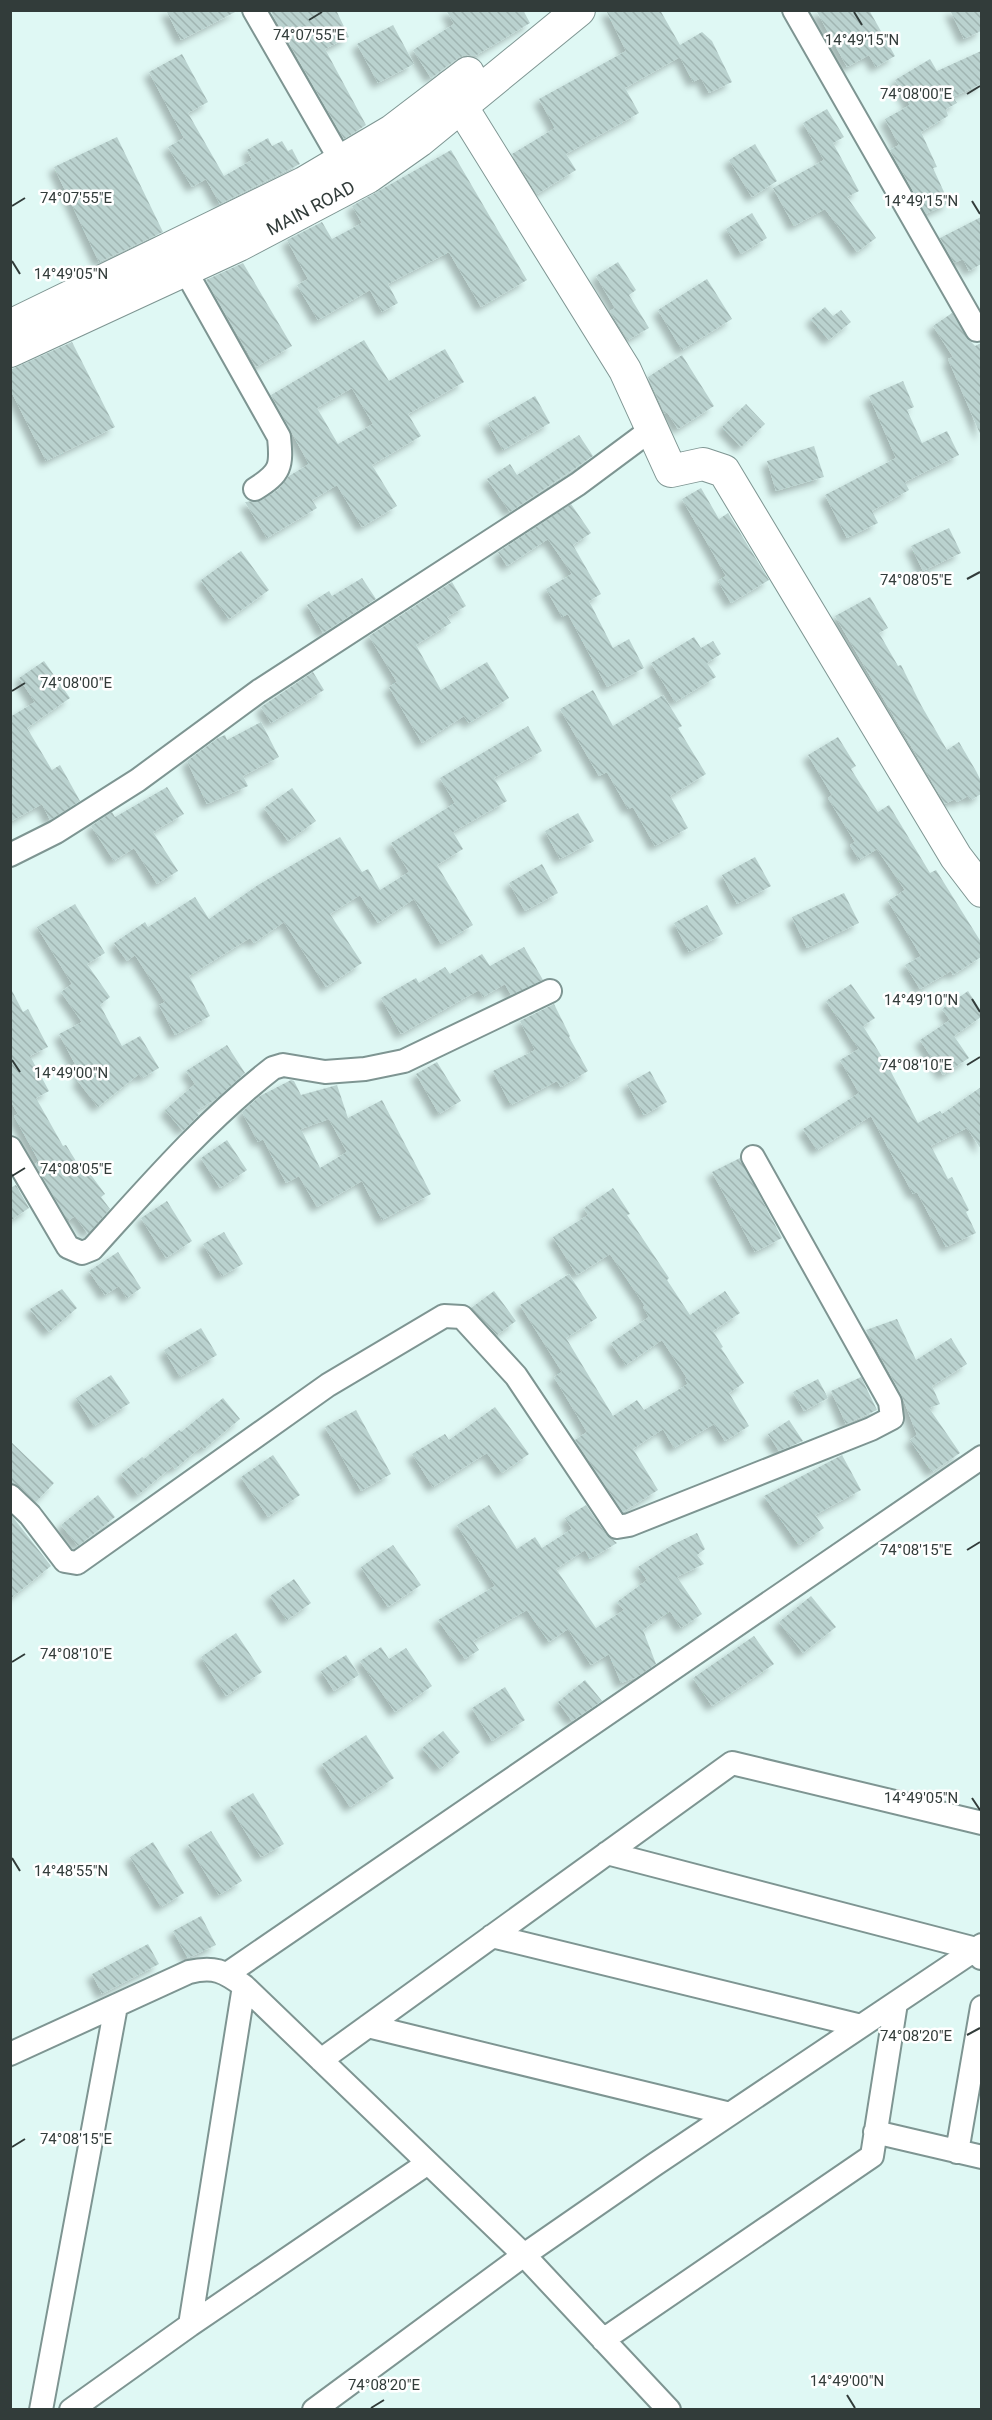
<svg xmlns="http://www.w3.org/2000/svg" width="992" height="2420" font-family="Roboto,sans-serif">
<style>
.building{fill:url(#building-back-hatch);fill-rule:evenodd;filter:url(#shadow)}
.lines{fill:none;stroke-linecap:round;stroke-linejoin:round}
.street-casing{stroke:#7e9592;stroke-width:26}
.secondary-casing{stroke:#7e9592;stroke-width:34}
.street{stroke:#fff;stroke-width:22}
.secondary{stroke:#fff;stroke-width:32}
.ticks{fill:none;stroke:#323c3a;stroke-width:2}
.labels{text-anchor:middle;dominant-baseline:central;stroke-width:5;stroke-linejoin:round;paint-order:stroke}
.street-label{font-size:18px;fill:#323c3a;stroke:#fff}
.ticks-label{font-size:15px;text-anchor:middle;fill:#323c3a;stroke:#fff;stroke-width:5;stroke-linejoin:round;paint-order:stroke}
</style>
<defs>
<pattern id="building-back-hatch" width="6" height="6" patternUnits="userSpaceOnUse" patternTransform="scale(1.5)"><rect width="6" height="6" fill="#bad2cf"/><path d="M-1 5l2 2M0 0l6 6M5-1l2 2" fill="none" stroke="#a0b5b2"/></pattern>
<filter id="shadow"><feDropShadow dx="-5.5" dy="5.5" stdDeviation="3" flood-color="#0004"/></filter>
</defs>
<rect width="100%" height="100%" fill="#dff8f4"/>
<path class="building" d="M166,10H239L181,40Z
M270,10H336L349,37L325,49L366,125L344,139Z
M446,10H523L530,23L475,56L466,55L458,58L431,78L413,50L454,24Z
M606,10H660L680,45L702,32L712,41L732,82L709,93L701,78L693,82L680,57L625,88L639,113L566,154L576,170L537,194L512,154L555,128L539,99L626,51Z
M816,10H869L895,56L876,67L869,55L847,67Z
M950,10H981V31L964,39Z
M393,25L414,64L378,83L357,44Z
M981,51V84L953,97L957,103L946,109L948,116L921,132L937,167L933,168L949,203L926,214L890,150L899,145L885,119L910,105L895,80L930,59L937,71Z
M182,54L208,102L188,113L224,176L252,160L247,150L268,138L272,146L282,141L288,151L292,149L300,164L220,204L206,179L192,187L168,147L184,138L149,72Z
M827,109L844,137L833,143L859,191L847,197L876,238L857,252L825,209L794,226L773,188L824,160L803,123Z
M117,137L163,232L99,262L54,167Z
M755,144L777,181L752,197L729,160Z
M451,150L527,280L481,307L449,252L388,284L398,303L382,312L370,290L318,320L297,285L308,279L287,240L322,222L332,239L362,223L352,206Z
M752,213L767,238L741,254L726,229Z
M981,217V264L969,271L963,259L954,263L940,238Z
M618,262L636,290L629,295L649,328L628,340L610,311L615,308L596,276Z
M243,263L292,346L256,367L206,280Z
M707,279L732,319L682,350L658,310Z
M825,307L833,316L841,310L851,322L829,340L811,319Z
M952,313L970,341L975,346L981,343V436L948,359L953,357L933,326Z
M364,340L389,381L445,349L464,382L408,414L421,436L372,465L397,506L362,527L337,485L312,500L317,508L267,538L245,502L262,500L279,489L289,476L309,464L271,395ZM352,388L373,424L338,444L317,408Z
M72,342L115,427L46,461L10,389V370Z
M682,355L714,406L678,429L667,412L665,414L648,377Z
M903,381L914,407L907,410L922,443L947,431L959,455L905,482L909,490L872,511L878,523L847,538L825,495L896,458L869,396Z
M535,396L550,423L503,450L488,423Z
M746,404L765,424L741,447L722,427Z
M579,435L593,456L510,512L487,479L510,464L517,475Z
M814,446L824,477L776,491L767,461Z
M701,488L719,519L728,513L769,580L731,603L718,581L726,576L682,499Z
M571,504L591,533L573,545L601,594L589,601L613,648L629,639L644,668L607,687L568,614L562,617L546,589L572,574L548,539L507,566L498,552Z
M949,528L961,553L923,571L911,546Z
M241,551L269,590L229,619L201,580Z
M362,578L376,599L323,633L307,605L329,591L332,596Z
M452,582L466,606L447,617L451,623L416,645L441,690L487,662L509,698L469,723L464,716L422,743L389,687L397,682L369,636Z
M870,597L888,628L879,633L898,666L901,665L921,705L947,750L959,742L976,771L981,781V794L971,800L968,796L957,802L955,799L945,804L835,616Z
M694,637L701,648L713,641L721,654L707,663L716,677L675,702L651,663Z
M44,661L70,698L27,728L52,770L60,765L80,801L50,820L42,804L10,822V717L35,702L19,678Z
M313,672L324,690L271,723L261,707Z
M593,690L613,726L663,695L682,726L678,728L706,774L670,796L688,828L655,846L633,807L628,809L607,772L599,776L560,709Z
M261,722L279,757L243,776L248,786L207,804L187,761L218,738L225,735L227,740Z
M528,726L542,751L494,778L507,801L453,832L463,849L437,865L473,925L441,944L414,899L378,923L360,895L330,914L362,963L326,987L284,922L254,943L250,938L189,976L210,1016L175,1035L159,1005L165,1002L135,955L127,961L114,943L145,922L148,927L195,897L209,919L258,885L340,837L362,872L368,869L380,890L409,872L391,843L455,803L440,778Z
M838,737L856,766L851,769L878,812L889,805L930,873L936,870L981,942V957L953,975L951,971L920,989L905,965L921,956L888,901L905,890L877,849L859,860L850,845L855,842L828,798L832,795L808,755Z
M167,787L184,814L153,832L178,871L157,884L134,848L114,861L91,826L112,812L115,817Z
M292,788L316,821L288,841L264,808Z
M578,813L594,841L560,859L545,831Z
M755,857L771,886L737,904L722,875Z
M542,864L558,893L525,911L509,883Z
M844,893L859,923L807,948L792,917Z
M75,904L105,953L87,964L110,997L100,1005L122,1046L140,1036L159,1068L142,1078L139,1074L98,1107L77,1080L82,1077L59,1034L82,1022L61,992L72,984L37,927Z
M707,905L723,934L689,952L674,923Z
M524,947L543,980L511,995L505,984L483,997L479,990L401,1034L381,998L416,978L419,983L445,967L450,974L482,954L490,966Z
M851,984L875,1018L863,1026L890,1070L918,1123L940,1111L942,1114L981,1087V1149L967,1128L931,1146L948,1179L952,1177L969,1210L966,1212L976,1233L946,1247L917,1192L913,1194L871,1116L817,1150L803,1129L859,1093L840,1060L859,1049L826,1001Z
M10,987L23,1012L28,1009L48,1047L30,1056L49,1091L36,1098L63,1146L66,1145L84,1174L88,1171L105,1194L101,1197L110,1209L88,1234L75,1216L68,1221L35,1164L39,1161L14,1116L18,1114L10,1100Z
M968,991L981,1011V1017L954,1036L969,1058L943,1075L920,1040L950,1020L942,1009Z
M554,1004L570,1036L569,1037L588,1071L561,1087L557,1081L511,1105L493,1071L535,1050L520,1021Z
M227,1045L245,1073L216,1099L196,1111L199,1115L183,1131L165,1110L195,1084L186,1071Z
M437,1062L461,1101L439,1114L416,1074Z
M650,1071L667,1102L644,1115L627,1084Z
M291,1080L294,1081L301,1095L337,1085L348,1118L382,1100L431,1194L382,1220L362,1181L317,1207L299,1176L286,1183L263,1139L258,1142L242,1112L260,1096ZM329,1119L347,1152L320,1168L301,1129Z
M227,1140L247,1170L220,1188L201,1158Z
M740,1158L782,1238L755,1252L712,1172Z
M16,1185L29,1208L10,1221V1188Z
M613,1188L630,1214L627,1215L669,1278L667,1280L690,1315L725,1291L740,1313L713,1331L723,1347L721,1348L744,1383L729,1393L749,1426L725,1441L714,1424L674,1448L663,1429L633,1449L658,1490L623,1512L575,1440L587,1432L554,1377L562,1372L520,1305L569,1274L597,1318L566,1338L613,1416L637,1400L644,1410L688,1384L685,1379L687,1378L662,1340L626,1365L611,1343L649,1317L643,1307L645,1306L610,1254L577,1275L553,1237L588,1215L584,1208Z
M167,1201L192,1241L166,1258L141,1218Z
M224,1232L243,1264L222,1276L203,1244Z
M118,1252L141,1288L127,1298L119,1286L105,1295L89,1271Z
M62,1289L77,1308L49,1332L30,1309Z
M494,1291L516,1321L497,1335L471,1308Z
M897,1319L916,1360L951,1338L967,1364L932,1386L940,1404L929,1408L960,1453L932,1472L910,1440L917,1435L902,1396L866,1330Z
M201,1328L217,1355L180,1377L164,1350Z
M111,1375L130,1403L94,1426L76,1398Z
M861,1377L877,1410L846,1424L831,1391Z
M818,1379L828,1398L804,1411L793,1392Z
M223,1398L240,1419L204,1449L202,1446L175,1469L173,1466L138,1495L121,1474L142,1457L144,1459L179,1430L181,1432Z
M495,1407L529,1454L502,1473L487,1453L433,1487L412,1454L445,1434L449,1440Z
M356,1410L391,1474L361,1491L325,1427Z
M789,1420L803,1441L779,1451L768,1434Z
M10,1441L54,1483L36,1502L19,1486L10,1482Z
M273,1455L300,1495L268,1517L241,1477Z
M842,1455L861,1490L815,1515L824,1528L799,1545L764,1496Z
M98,1495L115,1517L78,1546L61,1525Z
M489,1505L517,1549L535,1537L542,1548L572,1529L565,1518L586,1505L606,1534L617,1543L590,1559L585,1550L556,1569L596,1628L624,1610L617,1602L647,1580L638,1567L672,1545L697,1533L705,1549L697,1555L704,1564L677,1577L702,1614L681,1628L670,1611L643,1630L656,1664L637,1677L621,1683L609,1654L591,1665L568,1629L549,1642L527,1610L473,1641L479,1650L465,1659L438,1620L495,1586L457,1525Z
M12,1516L51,1566L10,1599V1517Z
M393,1545L421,1585L388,1607L361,1567Z
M294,1579L311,1603L287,1620L270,1596Z
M811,1596L836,1627L803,1653L779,1622Z
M236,1633L262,1672L226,1696L201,1657Z
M754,1636L774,1664L712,1706L693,1678Z
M381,1647L389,1659L406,1648L432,1686L395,1712L360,1661Z
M346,1655L359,1675L334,1691L321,1671Z
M585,1680L602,1701L572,1721L558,1702Z
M505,1687L525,1720L492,1741L472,1708Z
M443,1731L460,1752L440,1769L422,1748Z
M366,1735L394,1778L350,1807L322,1764Z
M253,1793L284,1844L261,1857L230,1807Z
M211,1831L242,1881L219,1895L188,1845Z
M153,1842L184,1893L161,1907L130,1857Z
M201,1916L216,1945L188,1958L173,1931Z
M148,1944L159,1964L102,1994L92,1974Z"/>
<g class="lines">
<defs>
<path id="street" d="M254,10L341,161
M794,10L977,330L982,327
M185,270L279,437C282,466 281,473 255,489
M10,855L56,832L138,780L259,691L578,484L652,429
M10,1148L68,1247L82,1253L92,1249C149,1186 206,1120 273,1068L283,1065L325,1072L365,1069L404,1061L550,991
M10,1496L30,1515L65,1561L77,1563L328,1385L444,1316L462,1317L516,1376L617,1527L629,1525L871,1429L892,1418L890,1402L753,1157
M607,1853L976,1949L981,1958
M492,1936L861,2026
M227,1974L982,1457
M368,2026L730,2114
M10,2054L189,1972C214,1966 224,1971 244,1986L524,2255L669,2410
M321,2060L732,1763L982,1823
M875,2132L982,2157
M957,2152L982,2007
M190,2325L428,2163
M603,2340L872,2156L896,2003
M41,2410L116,2006
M71,2410L190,2325L244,1986
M314,2410L524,2255L654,2165L982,1945"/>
<g id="secondary">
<path d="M451,86L461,106L625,370L671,471L703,464L724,471L956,857L982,891"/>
<path d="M10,326L304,183L392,131L468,73"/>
<path id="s1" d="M10,351L239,245L368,177L419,141L579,10"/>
</g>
</defs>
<use href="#street" class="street-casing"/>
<use href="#secondary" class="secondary-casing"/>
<use href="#street" class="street"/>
<use href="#secondary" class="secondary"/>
</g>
<path class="ticks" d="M854,12L862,25M309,20L322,12M967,94L980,86M972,201L980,214M12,206L25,198M12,261L20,274M967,579L980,572M12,691L25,683M972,999L980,1012M12,1060L20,1072M967,1065L980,1057M12,1176L25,1168M967,1550L980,1542M12,1662L25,1654M972,1798L980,1810M12,1858L20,1871M967,2035L980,2028M12,2147L25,2139M847,2395L855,2408M371,2408L384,2400"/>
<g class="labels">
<g class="street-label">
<text stroke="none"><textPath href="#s1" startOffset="333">MAIN ROAD</textPath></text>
</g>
</g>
<g class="ticks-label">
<text x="309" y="40">74°07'55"E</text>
<text x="862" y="45">14°49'15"N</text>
<text x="916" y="99">74°08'00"E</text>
<text x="76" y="203">74°07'55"E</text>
<text x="921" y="206">14°49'15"N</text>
<text x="71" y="279">14°49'05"N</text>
<text x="916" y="585">74°08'05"E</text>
<text x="76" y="688">74°08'00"E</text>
<text x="921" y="1005">14°49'10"N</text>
<text x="916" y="1070">74°08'10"E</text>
<text x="71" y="1078">14°49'00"N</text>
<text x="76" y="1174">74°08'05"E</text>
<text x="916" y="1555">74°08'15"E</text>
<text x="76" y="1659">74°08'10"E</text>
<text x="921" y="1803">14°49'05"N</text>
<text x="71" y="1876">14°48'55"N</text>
<text x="916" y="2041">74°08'20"E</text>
<text x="76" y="2144">74°08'15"E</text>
<text x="847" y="2386">14°49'00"N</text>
<text x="384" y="2390">74°08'20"E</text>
</g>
<rect width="992" height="2420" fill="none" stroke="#323c3a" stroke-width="24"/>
</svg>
